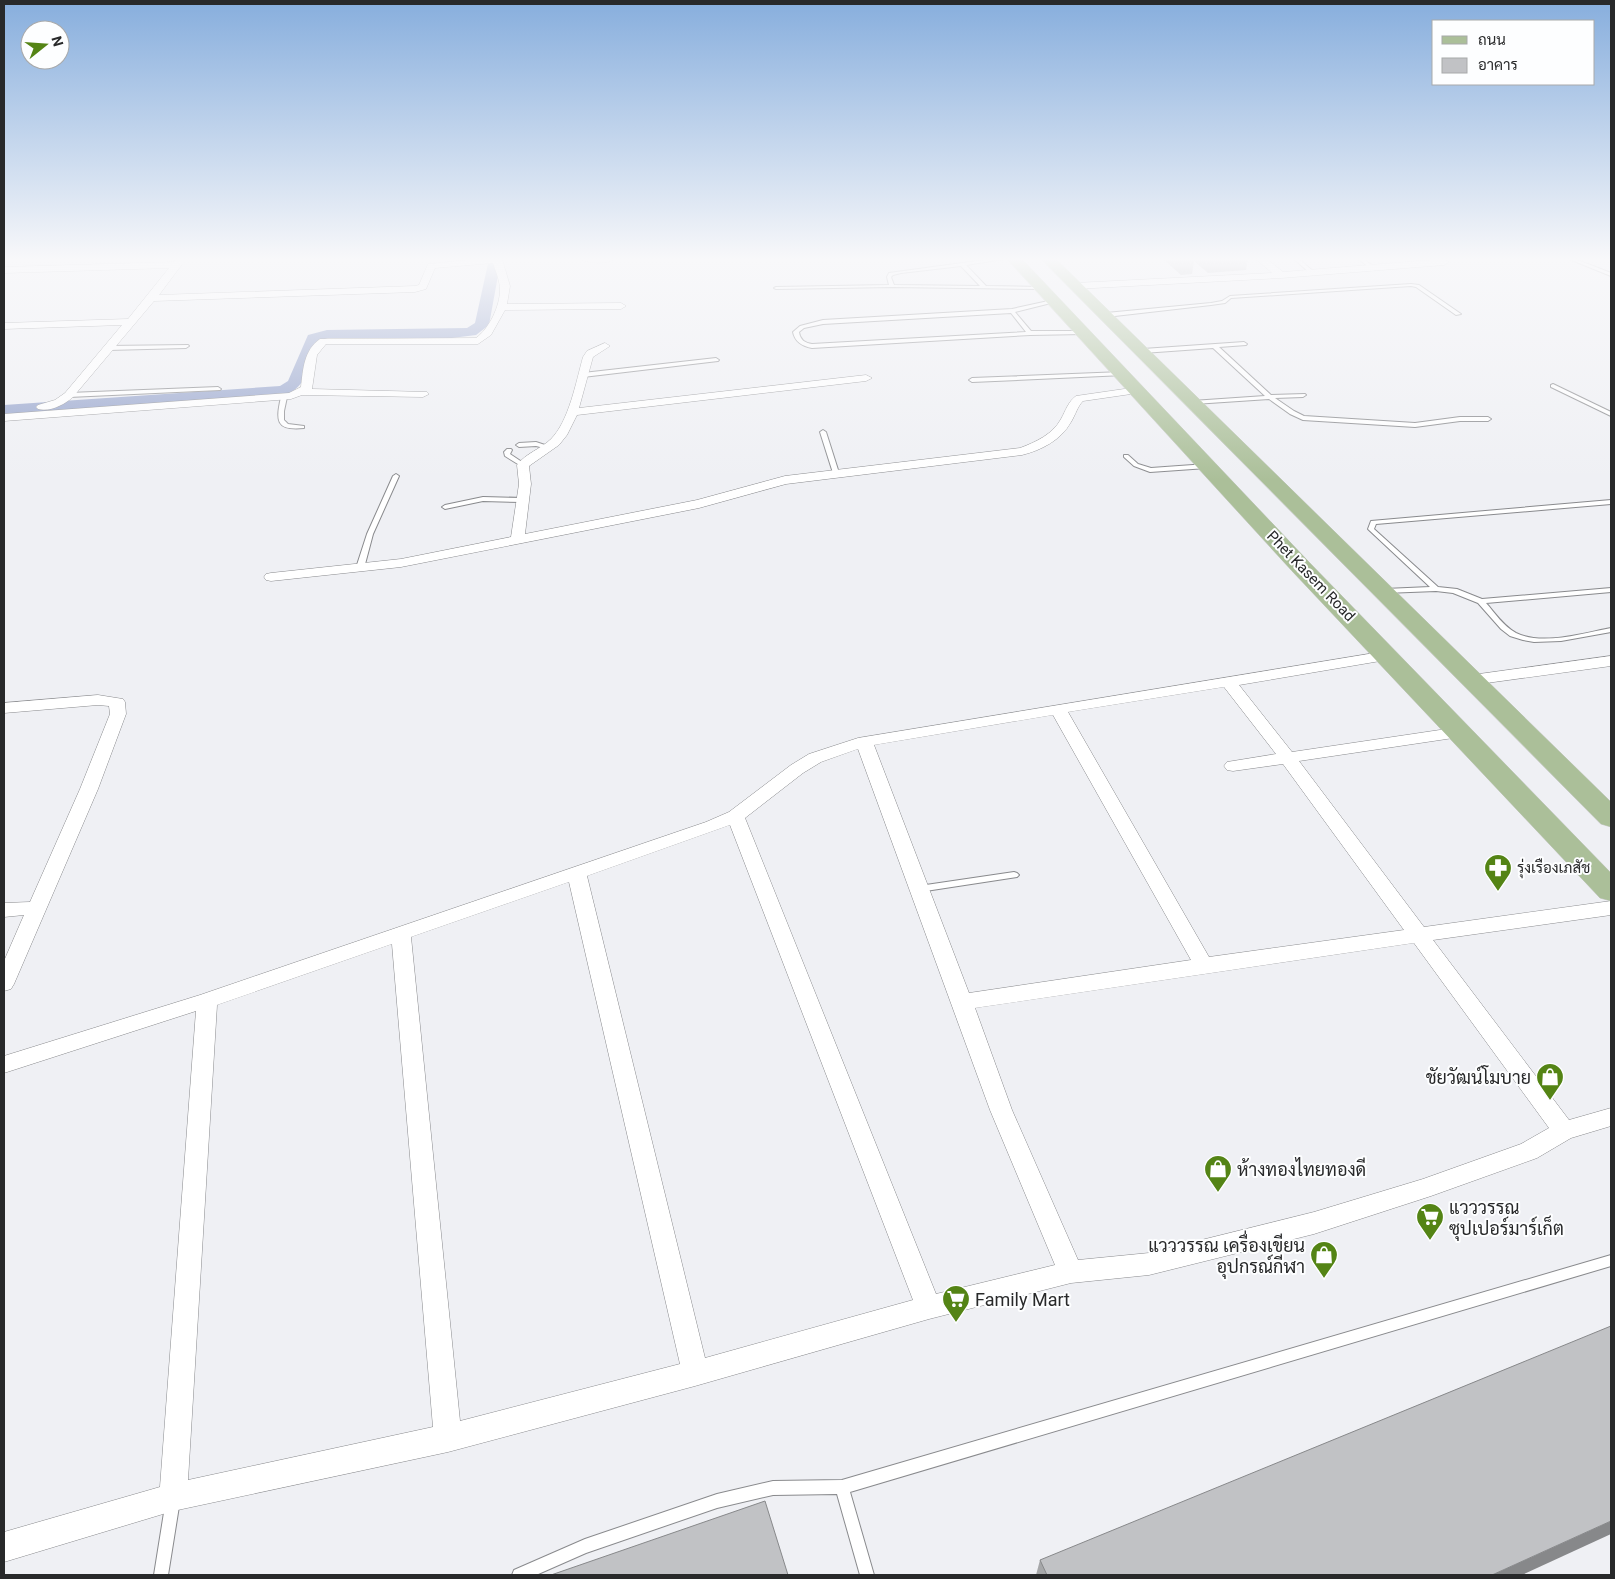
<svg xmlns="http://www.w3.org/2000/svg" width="1615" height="1579" font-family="Roboto,Sarabun,sans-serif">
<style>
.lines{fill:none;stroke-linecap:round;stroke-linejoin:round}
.canal{fill:#96a4cc;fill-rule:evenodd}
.service-casing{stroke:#898a8d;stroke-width:2}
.minor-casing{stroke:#898a8d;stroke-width:1}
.primary-casing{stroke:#cbcccc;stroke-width:1}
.service{fill:#fff;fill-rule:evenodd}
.minor{fill:#fff;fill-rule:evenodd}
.primary{fill:#abbf99;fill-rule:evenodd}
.wall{fill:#a6a7a9}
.shaded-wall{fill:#87888a}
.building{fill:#c1c2c5;stroke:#87888a}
.labels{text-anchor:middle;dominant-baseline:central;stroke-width:4;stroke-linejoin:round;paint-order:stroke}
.street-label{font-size:15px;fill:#28292a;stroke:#fdfeff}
.poi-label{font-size:15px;fill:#28292a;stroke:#fdfeff;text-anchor:start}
.near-poi-label{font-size:18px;fill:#28292a;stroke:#fdfeff;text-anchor:start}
</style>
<rect width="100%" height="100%" fill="#eff0f4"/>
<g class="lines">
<path class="canal" d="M489,259H501L489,325L476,335L452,338H328L319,341C311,360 307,389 284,395L4,415V405L280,386L288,381L308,335L327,330L467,328L475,323Z"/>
<defs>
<path id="service" d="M992,259H1004L966,265L986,286L1041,287L1043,288L1041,289L892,287L776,289L774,288L776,287L889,285L887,277L889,273ZM961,266L980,286L894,285L891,277L893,275L901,273Z
M1294,259H1299L1315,273L1311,274Z
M1358,259H1363L1376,268L1372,269Z
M1569,259H1575L1611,273V276Z
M1411,284L1419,285L1461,314L1456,315L1416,287L1411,286L1231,298L1225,303L1211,305L1106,317L1103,315L1106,313L1211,303L1222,301L1230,296Z
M1053,300H1055V302L1015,312L1031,331H1082L1085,333L1084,334L1030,335L812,348C802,346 795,342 793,332L800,326L823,320L1012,309ZM1011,313L1026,332L812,344C805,343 800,340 799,332L804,328L823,324Z
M1244,342L1247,344L1246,345L1219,347L1271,395L1305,394L1306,395L1303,397L1275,398L1294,411L1304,416L1415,423L1460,417H1488L1491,419L1488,421H1460L1415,427L1303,420L1290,414L1269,399L1194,404L1191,402L1192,401L1265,396L1213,348L1143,353L1140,351L1143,349Z
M188,345L189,346L186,348L108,350L105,348L108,346Z
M716,358L719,360L718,361L583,377L580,375L583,373Z
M1122,372L1124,373V375L972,382L969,380L972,378Z
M1553,384L1611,412V416L1551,387V385Z
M218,387L221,389L220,390L69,397L66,395L69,393Z
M284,395L287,397L284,411V420L288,424L304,426V428C275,431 276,420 281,397Z
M823,430L826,432L839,473L838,474L833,473L820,432Z
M536,442L551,447L548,449L536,446L519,447L516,445L519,443Z
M507,449H511L512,450L510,454L525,464V466H521L505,456L504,452Z
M1124,455H1128L1138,464L1151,468L1207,464L1210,466L1207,468L1150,472L1134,466L1124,457Z
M396,474L399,476L373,534L364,568L362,569H358L356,568L367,534L393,476Z
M483,497L523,498L526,500L523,502L483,501L445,509L442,507L445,505Z
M1611,500V504L1376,524L1374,529L1438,587L1457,589L1482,599L1611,588V592L1486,603C1495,613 1503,626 1516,633C1542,646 1584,633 1611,628V632L1561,641L1534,642L1523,640L1510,636L1501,629L1478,603L1453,593L1436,591L1385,593L1381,591L1385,589L1430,587L1369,530L1368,529L1371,521Z
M1014,872L1017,873L1019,875L1017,877L919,892L916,891L914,889L916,887L919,886Z
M1611,1255V1266L850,1492L874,1575H860L837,1494L773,1495L717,1508L586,1553L536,1575H512L514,1570L585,1539L717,1494L773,1481L842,1480Z
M173,1493L178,1495L180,1500L168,1575H154L166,1500L168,1495Z"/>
<path id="minor" d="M176,259H186L159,295L415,286L419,285L428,264L478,259H502L510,286L507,304L621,303L626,306L621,309L505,310L491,335L478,344H326L317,355L312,389L427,392L429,394L423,397L302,395L291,399L4,421V414L289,393L301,387C303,369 304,350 320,339L476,338C489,329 500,306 500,290C500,281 496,272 493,263L435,268L426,289L415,292L154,301L73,397C64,405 50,412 38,409L36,407L38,405L55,400L65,393L122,325L4,329V323L128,319L169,268L4,273V267L174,262Z
M581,259H615C608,264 588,264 581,259Z
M1256,259H1267L1283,272L1444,259L1449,262L1444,265L1281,278L1075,289L1070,286L1075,283L1272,273Z
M605,343L610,346L593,357L579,408L866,375L872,378L866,381L577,415L567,435L559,445L529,466L531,484L525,534L697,500L785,476L1020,448C1036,442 1053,434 1061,419C1066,410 1068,402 1076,396L1138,387L1144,390L1138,393L1083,401C1077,407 1076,414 1071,422C1061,440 1042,450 1022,455L786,484L699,508L401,567L271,581L266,580L264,577L266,574L271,573L401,559L511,537L519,484L517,465C526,453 541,449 551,439C569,421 576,382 583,357L587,351Z
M1387,651L1392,653L1395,656L1392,659L1239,685L1292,752L1460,727L1466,728L1468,732L1466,736L1460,737L1299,761L1424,927L1611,901V915L1433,940L1569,1120L1611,1108V1126L1571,1138L1537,1158L1431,1196L1314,1234L1149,1275L1071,1283L929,1319L695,1386L448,1452L173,1511L4,1562V1532L160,1487L196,1011L4,1073V1056L200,995L706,822L729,812L791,765L809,754L858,738ZM1224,687L1276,754L1227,762L1224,766L1227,770L1233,771L1283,764L1404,930L1209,957L1068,712ZM1053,715L1191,960L969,993L874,745ZM858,749L990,1110L1055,1265L936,1294L745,818L803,773L821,762ZM730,825L913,1300L705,1358L587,876ZM569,882L680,1364L460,1421L411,937ZM1414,943L1549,1128L1521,1144L1423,1179L1314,1212L1149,1253L1078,1260L1012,1110L975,1008ZM392,944L433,1427L188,1480L217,1005Z
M1611,656V666L1472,685L1466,683L1464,680L1466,677L1472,675Z
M98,695L123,699L125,702L126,714L98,789L14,984L11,989L4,991V961L24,915L4,917V903L30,902L80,789L110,714L109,706L98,705L4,713V703Z"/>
<path id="primary" d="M1007,259H1022L1308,561L1611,873V901L1600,898L1292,571Z
M1041,259H1056L1611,802V827L1601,824Z"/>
</defs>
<use href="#service" class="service-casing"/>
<use href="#minor" class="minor-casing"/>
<use href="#primary" class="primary-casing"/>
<use href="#service" class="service"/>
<use href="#minor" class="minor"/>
<use href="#primary" class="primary"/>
</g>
<path class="wall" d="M1163,259H1248L1246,270L1208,273L1194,261L1192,274L1181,275Z
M1040,1560L1522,1575H1036Z"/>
<path class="shaded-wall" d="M1611,1521V1534L1522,1575H1492Z"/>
<path class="building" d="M1611,1326V1521L1492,1575H1047L1040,1560Z
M765,1501L788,1575H551Z"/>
<linearGradient id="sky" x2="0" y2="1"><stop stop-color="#87aedd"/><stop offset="0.54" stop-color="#f8f8fa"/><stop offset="1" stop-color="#f8f8fa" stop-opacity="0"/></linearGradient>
<rect width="1615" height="480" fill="url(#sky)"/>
<defs>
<symbol id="pharmacy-pin" viewBox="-11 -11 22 30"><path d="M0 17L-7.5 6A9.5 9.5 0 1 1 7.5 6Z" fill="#548415" stroke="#fdfeff"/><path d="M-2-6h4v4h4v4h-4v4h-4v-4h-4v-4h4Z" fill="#fff"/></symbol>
<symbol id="shop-pin" viewBox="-11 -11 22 30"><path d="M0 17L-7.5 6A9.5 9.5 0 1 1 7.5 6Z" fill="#548415" stroke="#fdfeff"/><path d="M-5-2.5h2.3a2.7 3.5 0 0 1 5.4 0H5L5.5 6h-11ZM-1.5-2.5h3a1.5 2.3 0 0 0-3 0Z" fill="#fff"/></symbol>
<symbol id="supermarket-pin" viewBox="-11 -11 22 30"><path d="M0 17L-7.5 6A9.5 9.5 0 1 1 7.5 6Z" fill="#548415" stroke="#fdfeff"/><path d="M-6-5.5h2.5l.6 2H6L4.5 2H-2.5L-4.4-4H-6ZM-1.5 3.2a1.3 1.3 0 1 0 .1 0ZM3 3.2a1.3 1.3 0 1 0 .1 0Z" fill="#fff"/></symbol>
</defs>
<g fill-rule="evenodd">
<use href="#pharmacy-pin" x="1482" y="852" width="32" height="43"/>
<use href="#shop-pin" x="1534" y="1061" width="32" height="43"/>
<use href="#shop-pin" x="1202" y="1153" width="32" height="43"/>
<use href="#supermarket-pin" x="1414" y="1201" width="32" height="43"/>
<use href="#shop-pin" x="1308" y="1239" width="32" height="43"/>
<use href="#supermarket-pin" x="940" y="1283" width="32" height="43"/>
</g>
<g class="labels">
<g class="street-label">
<text transform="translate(1311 576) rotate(46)">Phet Kasem Road</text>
</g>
<g class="poi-label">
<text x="1517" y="868">รุ่งเรืองเภสัช</text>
</g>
<g class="near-poi-label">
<text x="1531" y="1077" text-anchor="end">ชัยวัฒน์โมบาย</text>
<text x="1237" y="1169">ห้างทองไทยทองดี</text>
<text x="1449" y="1207">แวววรรณ<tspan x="1449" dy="21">ซุปเปอร์มาร์เก็ต</tspan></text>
<text x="1305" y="1245" text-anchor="end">แวววรรณ เครื่องเขียน<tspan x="1305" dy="21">อุปกรณ์กีฬา</tspan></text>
<text x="975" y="1299">Family Mart</text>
</g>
</g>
<rect width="1615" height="1579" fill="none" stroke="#28292a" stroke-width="10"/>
<rect x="1432" y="20" width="162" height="65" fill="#fdfeff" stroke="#a8a9aa"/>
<rect x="1442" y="36" width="25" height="8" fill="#abbf99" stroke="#a8a9aa"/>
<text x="1478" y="45" font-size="15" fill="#28292a">ถนน</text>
<rect x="1442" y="58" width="25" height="15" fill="#c1c2c5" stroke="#a8a9aa"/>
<text x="1478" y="70" font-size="15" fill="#28292a">อาคาร</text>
<g transform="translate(45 45) rotate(73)"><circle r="24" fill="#fdfeff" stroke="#a8a9aa"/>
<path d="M0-4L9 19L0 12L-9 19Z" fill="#548415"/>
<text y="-8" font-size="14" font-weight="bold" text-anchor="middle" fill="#28292a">N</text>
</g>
</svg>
